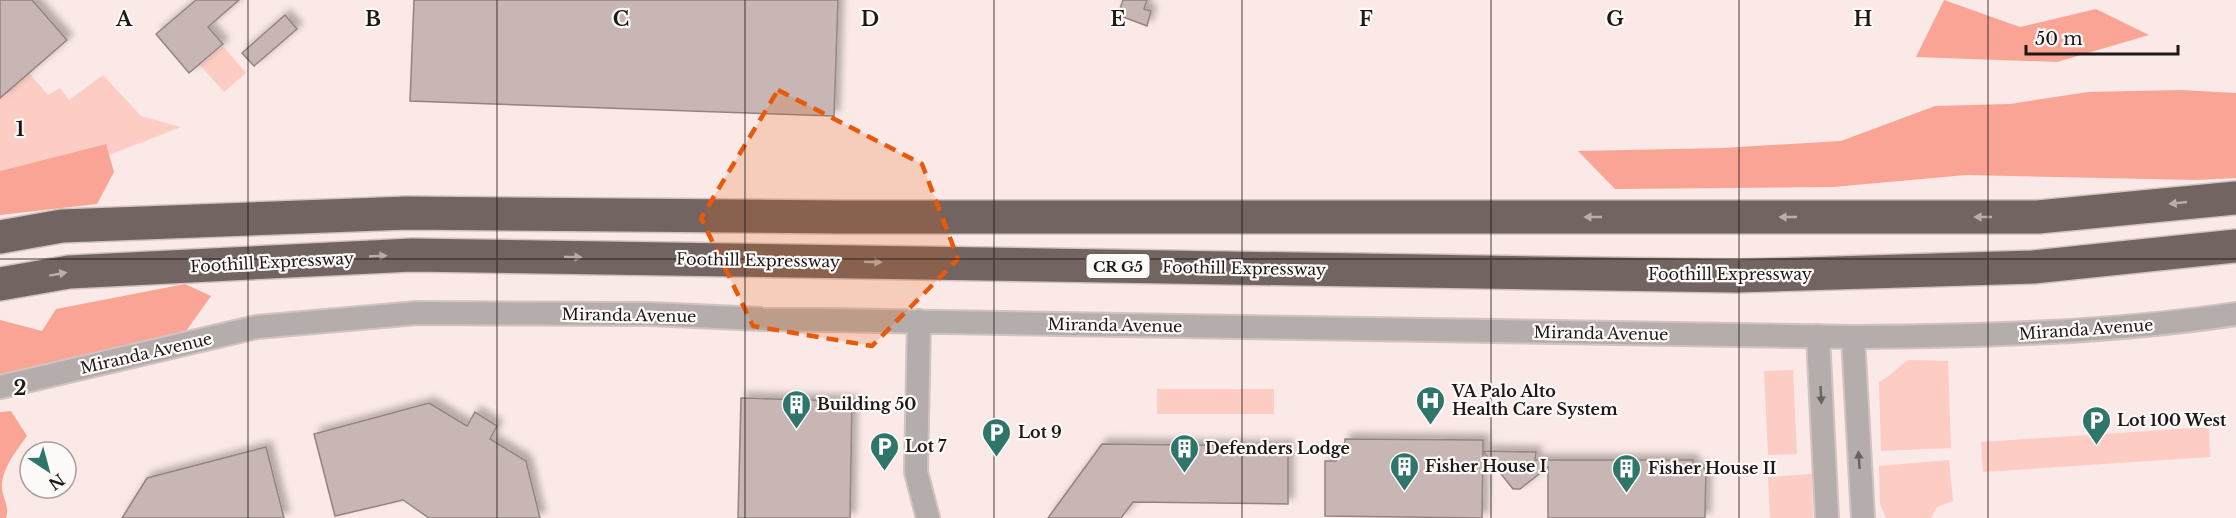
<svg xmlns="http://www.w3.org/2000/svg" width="2236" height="518" font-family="'Libre Baskerville',serif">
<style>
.green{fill:#fdccc3}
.forest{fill:#f9a495}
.building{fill:#c7b6b3;stroke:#948481;stroke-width:1.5;filter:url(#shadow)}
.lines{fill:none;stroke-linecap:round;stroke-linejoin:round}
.minor-casing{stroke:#d2c3c1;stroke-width:26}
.highway-casing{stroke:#d2c3c1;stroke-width:36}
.minor{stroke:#b4adab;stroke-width:22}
.highway{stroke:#726461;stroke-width:33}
.oneway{fill:#b8afad}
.oneway2{fill:#696261}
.marked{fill:#e8590c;fill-opacity:0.2;stroke:#e8590c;stroke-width:4.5;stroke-dasharray:12 8;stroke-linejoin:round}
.grid{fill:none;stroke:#1e1817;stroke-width:1.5;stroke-opacity:0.55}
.labels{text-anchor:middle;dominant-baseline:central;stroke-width:4.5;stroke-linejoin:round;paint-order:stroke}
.shield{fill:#fdfaf9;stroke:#615c5b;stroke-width:1.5}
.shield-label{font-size:15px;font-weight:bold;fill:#1e1817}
.street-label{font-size:16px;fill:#1e1817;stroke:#fdfaf9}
.poi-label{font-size:16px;font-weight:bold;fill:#1e1817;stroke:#fdfaf9;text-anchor:start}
.grid-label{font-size:20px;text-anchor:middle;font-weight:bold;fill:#1e1817;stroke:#fdfaf9;stroke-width:4.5;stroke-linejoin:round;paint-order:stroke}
</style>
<defs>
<filter id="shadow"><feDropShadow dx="5.5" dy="-5.5" stdDeviation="3" flood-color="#0004"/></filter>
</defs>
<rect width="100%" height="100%" fill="#fae9e6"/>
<path class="green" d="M223,46L246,73L224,92L200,65Z
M29,73L48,95L60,88L69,100L103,75L141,116L181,127L109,155L105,144L0,171V98Z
M1909,360L1948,361L1951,448L1881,451L1879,382C1891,377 1897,366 1909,360Z
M1793,370L1797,454L1768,455L1764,371Z
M1157,389H1274V414H1157Z
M2209,427L2210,457L1983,472L1981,442Z
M1949,460L1953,501L1937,507L1931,518H1886L1880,504L1879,466Z
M1812,474L1813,518H1770L1768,477Z"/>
<path class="forest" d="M1944,0L2020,27L2096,9L2149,35L2057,62L1916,57Z
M2181,90L2236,93V178L2197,180L1966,175L1833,187L1615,189L1578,151L1723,148L1841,141L1935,106L2010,104L2088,92Z
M106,144L114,172L97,204L0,215V171Z
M185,284L211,296L186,331L0,376V320L42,331L56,309Z
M11,411L27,436C17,450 2,468 2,486C2,498 10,506 6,518H0V412Z"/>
<path class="building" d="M0,0H32L67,40L0,98Z
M196,0H239L208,27L223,44L189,73L156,34Z
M414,0H838L834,116L410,101Z
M1123,0H1147L1144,9L1151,11L1147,26L1118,15Z
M285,15L297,29L254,66L242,53Z
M741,398L852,401L850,518H738Z
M429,403L467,426L475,412L497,426L490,439L526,461L540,518H429L403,500L335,516L314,434Z
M1345,439L1483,440V451L1536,452L1535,460H1693V468H1706L1705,518H1548V467L1520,489H1513L1483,451L1482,518L1325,516V461H1336V454H1344Z
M1102,444L1288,446V504L1133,502L1121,518H1048Z
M266,447L284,518H122L147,478Z"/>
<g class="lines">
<defs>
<path id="minor" d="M919,321L916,472L928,518
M1818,336L1827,518
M1853,337L1863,518
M0,387L257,327L417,313L650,314L762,319L1853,337C1981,336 2109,333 2236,314"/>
<path id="highway" d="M0,237L62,226L407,213L842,217H2038L2236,198
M0,284L69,272L412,255L1736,276L2033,267L2236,246"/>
</defs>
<use href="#minor" class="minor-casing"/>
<use href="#highway" class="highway-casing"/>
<use href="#minor" class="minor"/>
<use href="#highway" class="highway"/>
</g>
<defs><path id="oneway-solid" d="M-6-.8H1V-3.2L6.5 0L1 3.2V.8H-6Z" transform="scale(1.5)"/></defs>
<g class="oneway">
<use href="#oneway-solid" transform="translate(2178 203) rotate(174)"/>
<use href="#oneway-solid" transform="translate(1593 217) rotate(-180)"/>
<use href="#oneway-solid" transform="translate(1788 217) rotate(-180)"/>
<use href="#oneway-solid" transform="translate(1983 217) rotate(-180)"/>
<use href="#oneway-solid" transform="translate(378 256) rotate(-3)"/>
<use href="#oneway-solid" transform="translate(573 257) rotate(1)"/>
<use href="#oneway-solid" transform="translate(873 262) rotate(1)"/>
<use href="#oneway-solid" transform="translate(58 274) rotate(-10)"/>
</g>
<g class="oneway2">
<use href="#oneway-solid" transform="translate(1821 395) rotate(87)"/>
<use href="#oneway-solid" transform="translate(1859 460) rotate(-94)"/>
</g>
<path class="marked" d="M778,90L922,164L958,259L872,346L753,326L701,218Z"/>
<path class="grid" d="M248,0V518M497,0V518M745,0V518M994,0V518M1242,0V518M1491,0V518M1739,0V518M1988,0V518M0,259H2236"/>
<defs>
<symbol id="hospital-pin" viewBox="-11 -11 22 30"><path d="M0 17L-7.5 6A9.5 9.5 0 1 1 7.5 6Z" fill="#30756a" stroke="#fdfaf9"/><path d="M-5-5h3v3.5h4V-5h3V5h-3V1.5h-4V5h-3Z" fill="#fff"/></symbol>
<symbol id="building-pin" viewBox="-11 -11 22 30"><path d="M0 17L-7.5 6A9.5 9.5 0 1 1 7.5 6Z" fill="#30756a" stroke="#fdfaf9"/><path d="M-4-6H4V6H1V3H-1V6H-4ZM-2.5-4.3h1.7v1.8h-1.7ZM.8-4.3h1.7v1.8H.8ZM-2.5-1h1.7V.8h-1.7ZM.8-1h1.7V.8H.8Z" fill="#fff"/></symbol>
<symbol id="parking-pin" viewBox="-11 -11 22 30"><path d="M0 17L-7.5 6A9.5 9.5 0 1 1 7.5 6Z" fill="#30756a" stroke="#fdfaf9"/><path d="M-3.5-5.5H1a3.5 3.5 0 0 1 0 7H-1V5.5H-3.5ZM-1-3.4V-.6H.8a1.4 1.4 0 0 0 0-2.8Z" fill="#fff"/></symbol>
</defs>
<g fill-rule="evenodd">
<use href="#hospital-pin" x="1414" y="384" width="33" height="45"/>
<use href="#building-pin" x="780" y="388" width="33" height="45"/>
<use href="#parking-pin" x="2080" y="404" width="33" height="45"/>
<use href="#parking-pin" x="980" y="416" width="33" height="45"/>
<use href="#parking-pin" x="868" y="430" width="33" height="45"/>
<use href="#building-pin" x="1168" y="432" width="33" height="45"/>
<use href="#building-pin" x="1388" y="450" width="33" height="45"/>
<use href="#building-pin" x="1610" y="452" width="33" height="45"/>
</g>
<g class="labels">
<rect class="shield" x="1086.5" y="254" width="63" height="24" rx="4.5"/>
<g class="shield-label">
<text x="1118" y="266">CR G5</text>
</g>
<g class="street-label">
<text transform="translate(758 260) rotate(1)">Foothill Expressway</text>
<text transform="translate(272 262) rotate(-3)">Foothill Expressway</text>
<text transform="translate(1244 268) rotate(1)">Foothill Expressway</text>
<text x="1730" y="274">Foothill Expressway</text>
<text transform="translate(629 315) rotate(1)">Miranda Avenue</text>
<text transform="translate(1115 325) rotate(1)">Miranda Avenue</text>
<text transform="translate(2086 329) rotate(-4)">Miranda Avenue</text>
<text transform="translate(1601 333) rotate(1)">Miranda Avenue</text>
<text transform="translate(146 353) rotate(-13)">Miranda Avenue</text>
</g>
<g class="poi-label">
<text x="1452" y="391">VA Palo Alto<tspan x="1452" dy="18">Health Care System</tspan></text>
<text x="817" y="404">Building 50</text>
<text x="2117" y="420">Lot 100 West</text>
<text x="1018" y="432">Lot 9</text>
<text x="905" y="446">Lot 7</text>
<text x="1205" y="448">Defenders Lodge</text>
<text x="1425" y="466">Fisher House I</text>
<text x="1648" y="468">Fisher House II</text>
</g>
</g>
<g class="grid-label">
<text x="124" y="26">A</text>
<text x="373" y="26">B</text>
<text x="621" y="26">C</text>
<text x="870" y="26">D</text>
<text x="1118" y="26">E</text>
<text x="1366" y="26">F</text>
<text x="1615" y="26">G</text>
<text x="1863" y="26">H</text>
<text x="20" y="136">1</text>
<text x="20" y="395">2</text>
</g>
<g transform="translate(48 470) rotate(144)"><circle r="28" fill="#fdfaf9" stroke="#a4a09f" stroke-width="1.5"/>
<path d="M0-4.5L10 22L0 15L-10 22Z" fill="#30756a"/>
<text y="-9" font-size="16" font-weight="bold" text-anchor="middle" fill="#1e1817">N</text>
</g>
<path d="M2026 45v9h152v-9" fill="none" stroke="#1e1817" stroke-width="3"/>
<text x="2035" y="45" font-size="18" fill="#1e1817" stroke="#fdfaf9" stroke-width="4.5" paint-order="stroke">50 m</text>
</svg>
